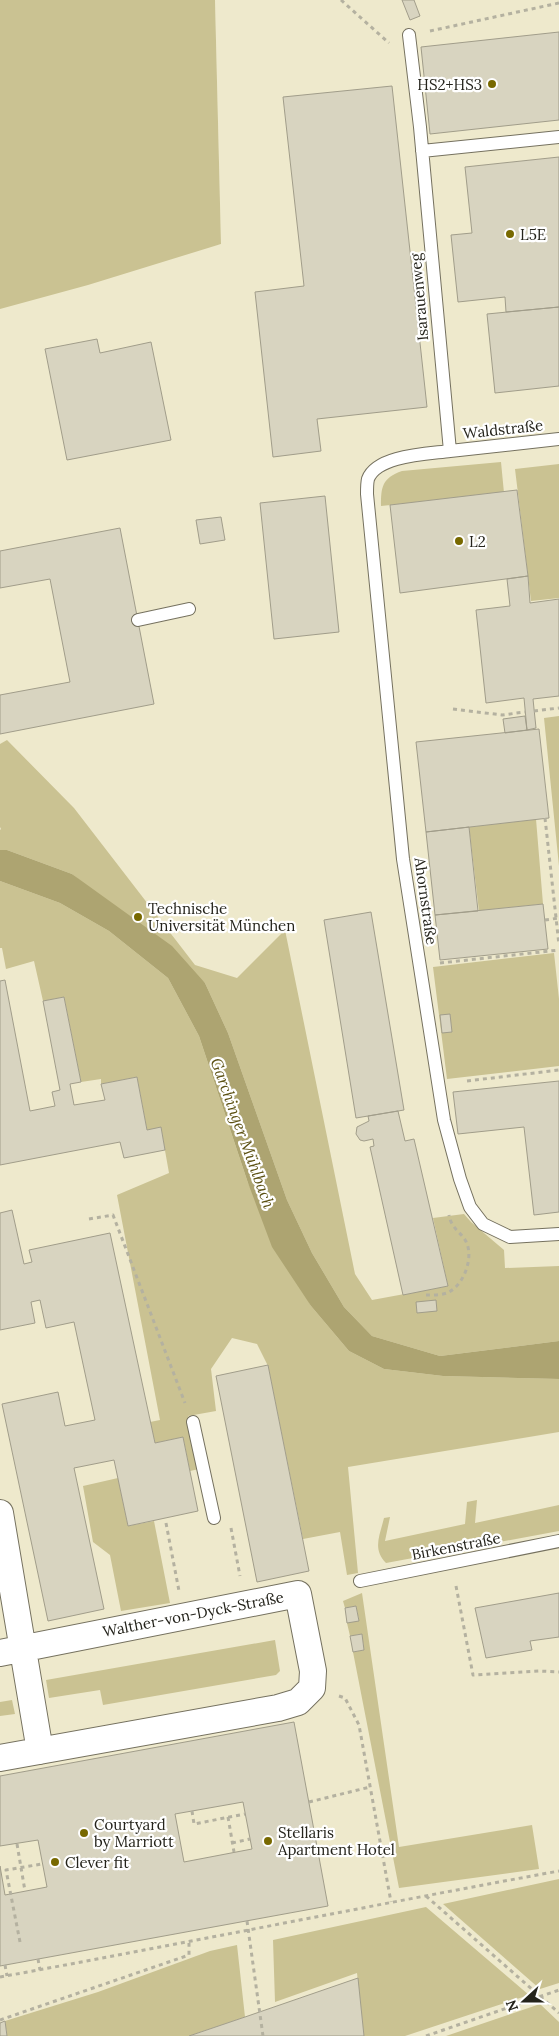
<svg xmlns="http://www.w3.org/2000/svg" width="559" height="2036" font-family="Lora,serif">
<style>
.built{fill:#eee9cc}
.green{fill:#cac292}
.water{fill:#ada471}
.building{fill:#d8d4c0;stroke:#a19d8a;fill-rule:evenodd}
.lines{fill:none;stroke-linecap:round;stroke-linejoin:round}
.service-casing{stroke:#75715f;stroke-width:14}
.minor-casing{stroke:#75715f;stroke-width:28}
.path{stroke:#b4b1a0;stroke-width:3;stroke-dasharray:4 4;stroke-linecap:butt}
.service{stroke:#fff;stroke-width:12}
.minor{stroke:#fff;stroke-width:26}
.poi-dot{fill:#786900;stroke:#fff;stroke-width:2}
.labels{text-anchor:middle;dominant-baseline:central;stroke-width:4.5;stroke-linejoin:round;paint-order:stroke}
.poi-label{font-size:15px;fill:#24231b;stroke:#fff;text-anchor:start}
.street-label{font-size:15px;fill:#24231b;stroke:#fff}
.water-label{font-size:16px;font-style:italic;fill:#5c5113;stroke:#fff}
</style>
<rect width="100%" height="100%" fill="#f8f4df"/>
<path class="built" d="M215,0H559V2036H0V296L221,244Z"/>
<path class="green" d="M0,0H215L221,244L88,285L0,309Z
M501,462L504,493L381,506C381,487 382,478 402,471Z
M559,464V598L531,601L515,469Z
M559,716V866L544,718Z
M7,740L74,808L195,965L237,978L285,930L355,1274L372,1300L448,1286L433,1218L464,1214L471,1222L504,1250L505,1268L559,1266V1341L440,1356L372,1336L344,1307L312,1253L287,1200L228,1033L205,983L72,874L7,850H0V830L1,829L0,827V744Z
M536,819L543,904L479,911L469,827Z
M0,881L60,903L109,931L168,978L199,1036L248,1183L311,1306L349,1351L384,1369L443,1376L559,1379V1432L348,1467L358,1573L347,1575L340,1532L303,1539L268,1366L257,1344L232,1338L211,1369L216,1411L188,1416L199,1469L190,1471L183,1437L155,1443L150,1422L160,1420L117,1195L169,1173L161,1128L147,1130L137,1077L101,1084V1079L81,1082L64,997L43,1001L34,961L6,969L2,948H0Z
M554,953L559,999V1066L447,1079L433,967Z
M118,1478L128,1526L154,1521L170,1603L121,1611L110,1555L93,1542L83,1486Z
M477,1500L475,1523L559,1505V1531L386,1563C372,1549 380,1535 384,1518L390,1517L385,1541L465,1524L467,1502Z
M362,1593L399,1847L532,1825L539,1869L399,1888L353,1652L364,1650L362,1634L350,1636L347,1623L359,1620L356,1606L345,1608L343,1601Z
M275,1640L280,1671L276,1675L103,1705L100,1690L49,1698L46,1680Z
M12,1700L15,1714L0,1716V1702Z
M559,1879V1983L540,1989L443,1904Z
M426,1907L529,1995L405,2036H364L357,1973L275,2002L273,1940Z
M237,1945L245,2017L189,2036H7L5,2021L98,1992L210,1951Z
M540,2004L559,2022V2036H446Z"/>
<path class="water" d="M0,850H7L72,874L172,946L205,983L228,1033L287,1200L312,1253L344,1307L372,1336L440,1356L559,1341V1379L443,1376L384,1369L349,1351L311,1306L272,1247L248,1183L199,1036L168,978L109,931L60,903L0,881Z"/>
<path class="building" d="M402,0H414L420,16L410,20Z
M559,32V120L430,134L421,47Z
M392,86L427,407L317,419L321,451L273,457L255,292L304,286L283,97Z
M559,157V307L506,312L505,297L458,302L451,235L472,233L465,167Z
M559,307V386L495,393L487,314Z
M97,339L100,353L151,342L171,440L67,460L45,349Z
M517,490L528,576L400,593L390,505Z
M325,496L339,632L274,639L260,503Z
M221,517L225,540L200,544L196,520Z
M120,528L154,704L0,734V695L70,682L50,579L0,588V551Z
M528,576L530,603L559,599V696L533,699L536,728L527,730L524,698L486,703L476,610L510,606L507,579Z
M525,716L527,730L505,733L503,719Z
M539,729L549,818L426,832L416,742Z
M469,827L478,911L435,915L426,832Z
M543,904L548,949L440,960L435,915Z
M371,912L404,1110L356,1118L324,920Z
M5,980L30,1111L55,1106L52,1092L60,1090L43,1001L64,997L81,1082L70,1084L74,1105L105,1100L101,1084L137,1077L147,1130L161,1127L165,1150L124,1158L120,1142L0,1165V981Z
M450,1014L452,1032L442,1033L440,1015Z
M559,1081V1212L534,1215L524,1127L458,1134L453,1092Z
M398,1111L405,1141L414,1139L448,1286L403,1295L370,1147L374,1146L373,1139L364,1141L360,1140L356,1134L357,1127L369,1121L368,1116Z
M12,1210L24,1264L32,1262L29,1250L110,1233L155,1443L183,1437L198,1511L128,1526L114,1460L74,1468L104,1609L48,1621L2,1404L58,1392L65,1426L95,1420L74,1322L46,1328L40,1300L31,1302L35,1323L0,1330V1213Z
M436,1300L437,1311L417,1313L416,1302Z
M268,1365L309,1571L257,1582L216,1376Z
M559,1593V1637L530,1641L532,1650L486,1658L475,1608Z
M356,1606L359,1621L347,1623L345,1608Z
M362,1634L364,1650L353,1652L350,1636Z
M294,1722L328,1906L0,1966V1866L5,1895L47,1887L38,1840L0,1846V1776ZM243,1802L252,1849L184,1862L175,1814Z
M358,1978L364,2036H189L245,2017Z
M5,2021L7,2036H0V2023Z"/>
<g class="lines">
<defs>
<path id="service" d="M409,35L420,127L450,451C428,454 377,455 368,479C367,483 367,490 367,494L403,859L444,1120L460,1179L470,1207L483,1224L510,1237L559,1234
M422,151L559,137
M450,451L559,439
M138,620L189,609
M193,1422L214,1518
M360,1581L559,1541"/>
<path id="minor" d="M0,1513L40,1751
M0,1653L298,1594L313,1671L312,1688L298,1702L278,1708L0,1758"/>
</defs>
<use href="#service" class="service-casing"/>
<use href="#minor" class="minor-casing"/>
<path class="path" d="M341,0L389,43
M430,31L559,3
M453,709L502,715L525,712
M534,711L559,708
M545,818L559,945
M545,920L559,918
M440,963L559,950
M467,1081L559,1070
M89,1219L113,1215L185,1403
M426,1295C433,1295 444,1295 449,1292C464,1284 473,1259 467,1244C464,1234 451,1229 449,1215
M166,1523L179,1591
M231,1528L240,1576
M456,1586L473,1675L539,1671L559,1672
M339,1696L345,1698L359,1725L391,1902
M309,1802L370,1787
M192,1811L194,1824L245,1814
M228,1817L234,1852
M232,1843L250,1839
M17,1844L25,1891
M426,1896L559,2013
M247,1921L263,2036
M20,1942L6,1870L42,1864
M38,1959L40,1970
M5,1965L7,1976
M0,1977C187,1943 372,1905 559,1871
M0,2020L189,1955V1943
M426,2036L559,1990"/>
<use href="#service" class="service"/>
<use href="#minor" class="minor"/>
</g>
<g class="poi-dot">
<circle cx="492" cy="84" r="5"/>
<circle cx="510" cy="234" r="5"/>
<circle cx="459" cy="541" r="5"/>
<circle cx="138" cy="917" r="5"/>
<circle cx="84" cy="1833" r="5"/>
<circle cx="268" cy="1841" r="5"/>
<circle cx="55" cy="1862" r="5"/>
</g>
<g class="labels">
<g class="poi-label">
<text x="482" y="84" text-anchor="end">HS2+HS3</text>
<text x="520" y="234">L5E</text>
<text x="469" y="541">L2</text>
<text x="148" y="908">Technische<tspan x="148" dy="17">Universität München</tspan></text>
<text x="94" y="1824">Courtyard<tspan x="94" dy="17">by Marriott</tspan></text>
<text x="278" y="1832">Stellaris<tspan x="278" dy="17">Apartment Hotel</tspan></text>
<text x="65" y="1862">Clever fit</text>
</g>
<g class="street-label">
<text transform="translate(419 297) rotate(-95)">Isarauenweg</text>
<text transform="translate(503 429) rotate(-6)">Waldstraße</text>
<text transform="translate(426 901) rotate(82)">Ahornstraße</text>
<text transform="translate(456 1546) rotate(-11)">Birkenstraße</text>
<text transform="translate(193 1614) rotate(-11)">Walther-von-Dyck-Straße</text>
</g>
<g class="water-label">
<text transform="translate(243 1133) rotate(70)">Garchinger Mühlbach</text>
</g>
</g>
<g transform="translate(524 2001) rotate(249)" stroke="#ffffff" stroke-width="4" paint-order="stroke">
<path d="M0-4L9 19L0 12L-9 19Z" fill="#24231b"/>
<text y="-8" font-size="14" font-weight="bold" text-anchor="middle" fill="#24231b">N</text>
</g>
</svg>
